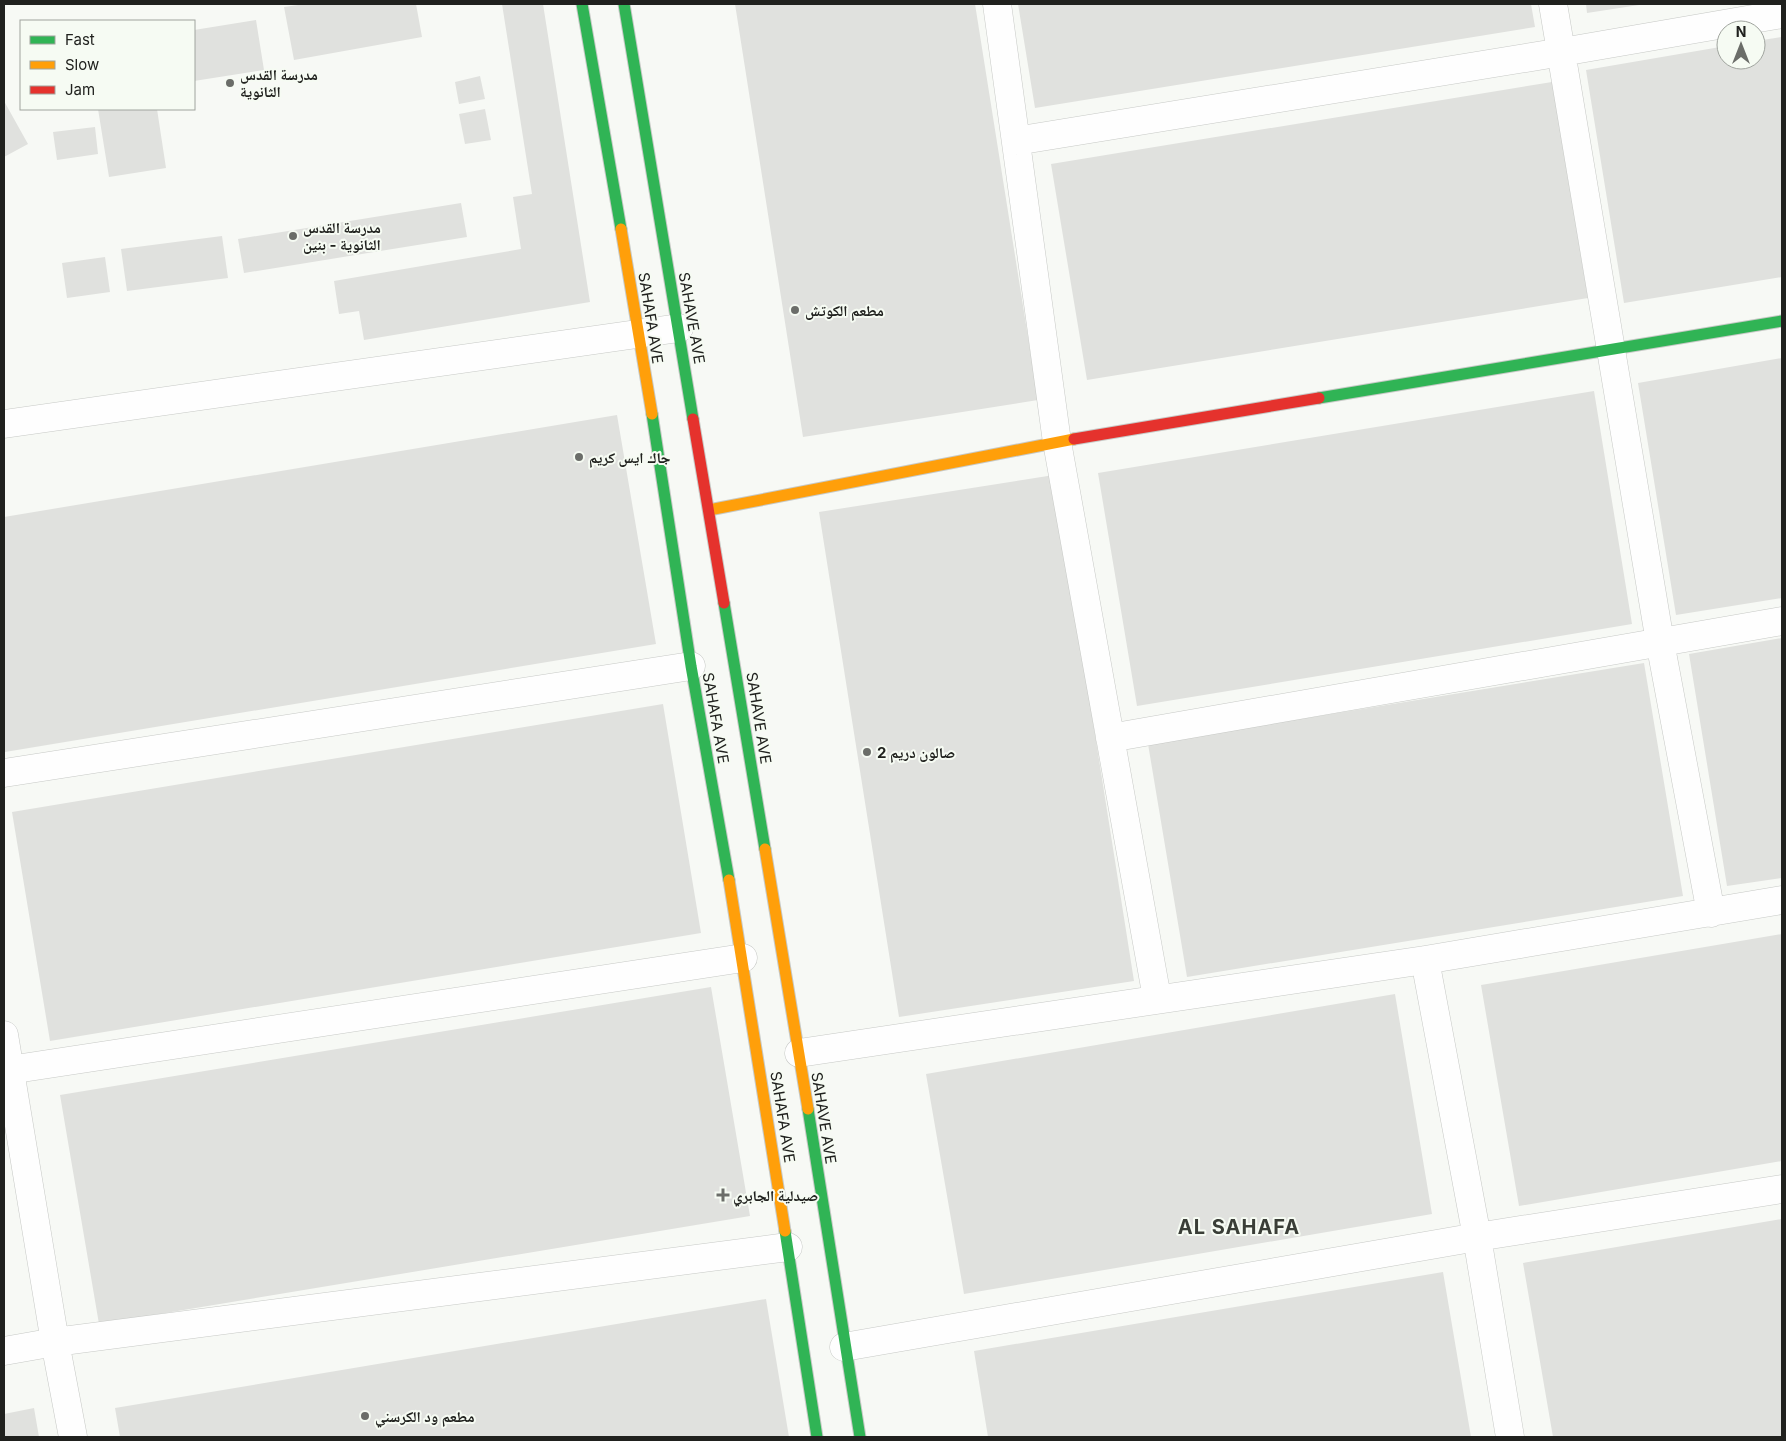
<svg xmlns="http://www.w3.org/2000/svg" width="1786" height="1441" font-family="Inter,'Noto Naskh Arabic',sans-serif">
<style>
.building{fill:#e0e1de}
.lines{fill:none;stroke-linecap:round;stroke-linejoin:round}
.street-casing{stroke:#c7c9c6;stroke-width:29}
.fast-casing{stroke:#c7c9c6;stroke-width:13}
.slow-casing{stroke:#c7c9c6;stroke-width:13}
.jam-casing{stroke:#c7c9c6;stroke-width:13}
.street{stroke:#fefefe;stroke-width:28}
.fast{stroke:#30b455;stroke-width:11}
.slow{stroke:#ff9f0a;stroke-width:11}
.jam{stroke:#e5322d;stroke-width:11}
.poi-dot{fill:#6b6d69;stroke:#f6fbf3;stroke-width:2}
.labels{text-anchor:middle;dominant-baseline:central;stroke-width:4;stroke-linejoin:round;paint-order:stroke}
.poi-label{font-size:15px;font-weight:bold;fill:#20211e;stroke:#f6fbf3;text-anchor:start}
.street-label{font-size:15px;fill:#20211e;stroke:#f6fbf3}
.district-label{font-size:20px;font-weight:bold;letter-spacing:1px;fill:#3a3e37;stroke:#f6fbf3}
</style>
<rect width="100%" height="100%" fill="#f7f9f5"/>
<path class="building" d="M305,4H416L422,37L294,60L284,7Z
M502,4H543L590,302L364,340L359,311L339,314L334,281L521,249L513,197L532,194Z
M735,4H975L1038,400L803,437Z
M1018,4H1531L1535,27L1035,108Z
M1586,4H1639V5L1587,13Z
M256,20L264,70L194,81V30Z
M1782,37V277L1624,303L1586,70L1726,46V60H1756V41Z
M480,76L485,99L459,104L455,82Z
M1552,82L1588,298L1087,380L1051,164Z
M4,101L28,144L4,157Z
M98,109H157L166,168L109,177Z
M485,109L491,140L465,144L459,114Z
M95,127L98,154L57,160L53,132Z
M461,203L467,237L244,273L238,239Z
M222,236L228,278L127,291L121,249Z
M105,257L110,292L67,298L62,263Z
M1782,358V598L1676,615L1638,383Z
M1594,391L1632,624L1137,706L1098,473Z
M617,415L656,644L5,752L4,517Z
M1054,475L1134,981L899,1017L819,512Z
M1782,638V878L1727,886L1689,654Z
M1644,663L1683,896L1187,977L1148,744Z
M663,704L701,933L50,1041L12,812Z
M1782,934V1161L1519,1206L1481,985Z
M711,987L750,1216L99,1324L60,1095Z
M1395,994L1432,1214L964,1294L926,1074Z
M1782,1219V1437H1553L1523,1263Z
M1443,1272L1471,1437H988L974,1351Z
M766,1299L789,1437H120L115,1408Z
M34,1408L39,1437H4V1414Z"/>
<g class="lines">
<defs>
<path id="street" d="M997,4L1057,442L1157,998
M1553,4L1660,642L1711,913
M1016,141L1562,52L1782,14
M4,424L679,328
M1110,738L1782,621
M4,773L691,666
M1425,960L1477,1237L1510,1437
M4,1035L55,1342L73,1437
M799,1053L1425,960L1782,900
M9,1070L743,958
M844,1347L1477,1237L1782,1189
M4,1351L55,1342L788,1247"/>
<path id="fast" d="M582,4L621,229
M624,4L693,419
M1319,398L1782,321
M652,414L691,666L729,880
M724,603L765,849
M808,1109L860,1437
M785,1231L817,1437"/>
<path id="slow" d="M621,229L652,414
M709,510L1074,439
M765,849L808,1109
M729,880L785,1231"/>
<path id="jam" d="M693,419L724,603
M1074,439L1319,398"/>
</defs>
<use href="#street" class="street-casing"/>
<use href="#fast" class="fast-casing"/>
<use href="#slow" class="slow-casing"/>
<use href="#jam" class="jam-casing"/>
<use href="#street" class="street"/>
<use href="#fast" class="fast"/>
<use href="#slow" class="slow"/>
<use href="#jam" class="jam"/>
</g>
<g class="poi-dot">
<circle cx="230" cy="83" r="5"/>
<circle cx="293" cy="236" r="5"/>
<circle cx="795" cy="310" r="5"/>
<circle cx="579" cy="457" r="5"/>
<circle cx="867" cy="752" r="5"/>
<path d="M720.5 1187.5h5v5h5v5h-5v5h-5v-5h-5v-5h5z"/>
<circle cx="365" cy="1416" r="5"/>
</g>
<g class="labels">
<g class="poi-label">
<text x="240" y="74">مدرسة القدس<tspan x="240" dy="17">الثانوية</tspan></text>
<text x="303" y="227">مدرسة القدس<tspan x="303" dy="17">الثانوية - بنين</tspan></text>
<text x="805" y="310">مطعم الكوتش</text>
<text x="589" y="457">جاك ايس كريم</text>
<text x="877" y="752">صالون دريم 2</text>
<text x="733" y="1195">صيدلية الجابري</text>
<text x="375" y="1416">مطعم ود الكرسني</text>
</g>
<g class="street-label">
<text transform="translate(651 318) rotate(81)">SAHAFA AVE</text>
<text transform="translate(692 318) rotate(80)">SAHAVE AVE</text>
<text transform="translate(716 718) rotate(80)">SAHAFA AVE</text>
<text transform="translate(759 718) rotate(81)">SAHAVE AVE</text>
<text transform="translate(783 1117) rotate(81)">SAHAFA AVE</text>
<text transform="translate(824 1118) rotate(81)">SAHAVE AVE</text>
</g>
<g class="district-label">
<text x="1239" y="1227">AL SAHAFA</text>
</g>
</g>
<rect width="1786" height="1441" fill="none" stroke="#20211e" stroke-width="10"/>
<rect x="20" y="20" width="175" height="90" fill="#f6fbf3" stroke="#a0a49e"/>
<rect x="30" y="36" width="25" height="8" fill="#30b455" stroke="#a0a49e"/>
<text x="65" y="45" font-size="15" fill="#20211e">Fast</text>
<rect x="30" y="61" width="25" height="8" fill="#ff9f0a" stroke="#a0a49e"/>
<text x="65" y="70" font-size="15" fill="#20211e">Slow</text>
<rect x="30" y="86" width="25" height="8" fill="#e5322d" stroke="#a0a49e"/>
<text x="65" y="95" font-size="15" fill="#20211e">Jam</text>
<g transform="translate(1741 45)"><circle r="24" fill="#f6fbf3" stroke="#a0a49e"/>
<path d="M0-4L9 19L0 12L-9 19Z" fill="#6b6d69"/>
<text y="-8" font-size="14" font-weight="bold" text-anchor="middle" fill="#20211e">N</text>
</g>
</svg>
